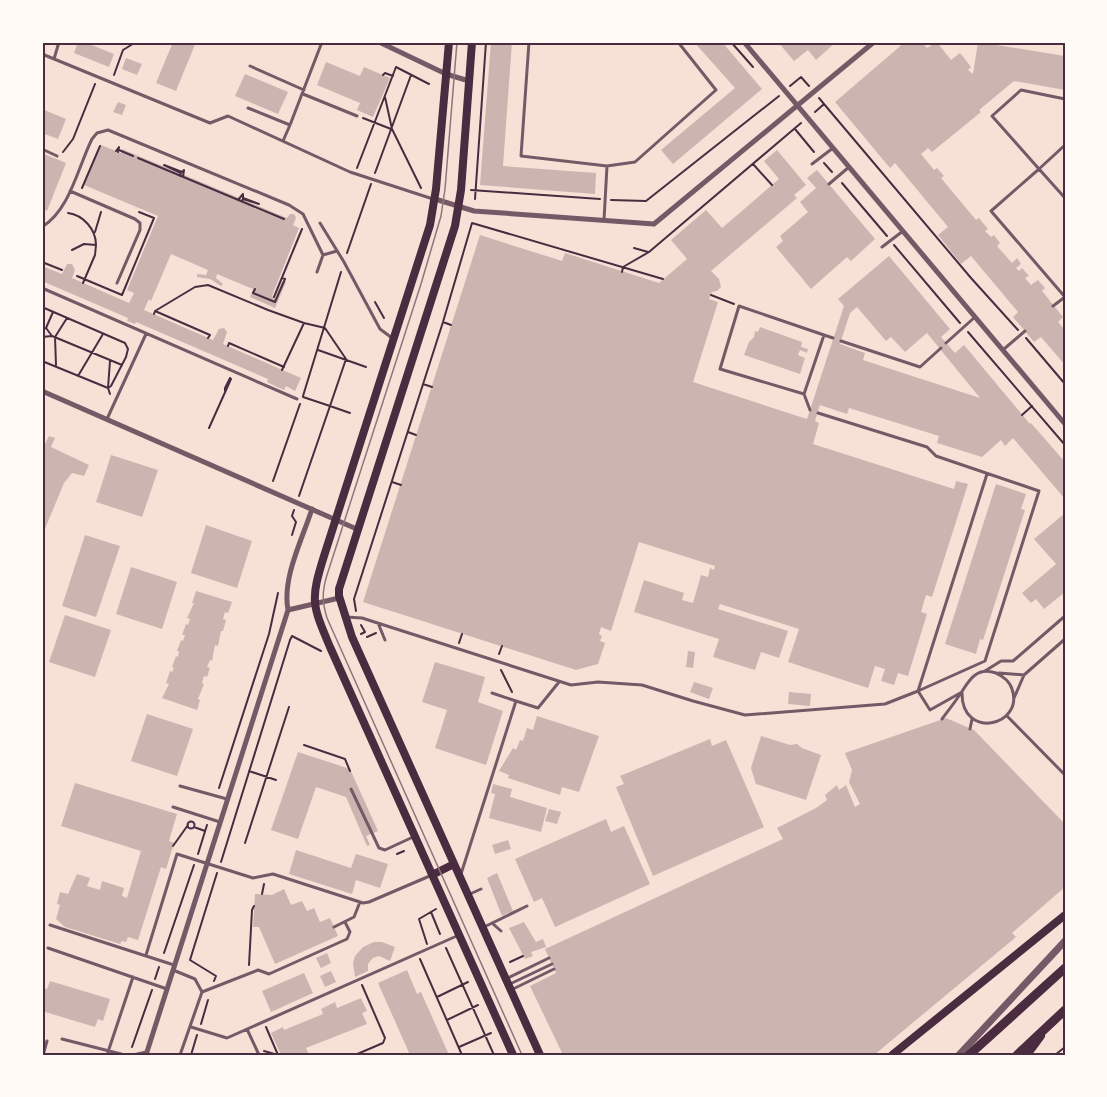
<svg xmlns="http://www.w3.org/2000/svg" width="1107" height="1097" font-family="Inter,sans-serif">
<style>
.building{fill:#ccb4b1;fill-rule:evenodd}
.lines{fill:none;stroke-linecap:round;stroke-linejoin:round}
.path{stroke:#4a2c40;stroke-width:2}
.service{stroke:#755966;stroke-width:3}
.minor{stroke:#755966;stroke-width:5}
.tertiary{stroke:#755966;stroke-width:7}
.secondary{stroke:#4a2c40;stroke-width:8}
.primary{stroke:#4a2c40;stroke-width:9}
.tram{stroke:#8f747c;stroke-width:1.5}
.neatline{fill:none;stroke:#4a2c40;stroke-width:2}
</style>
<rect width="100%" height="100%" fill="#f7e1d7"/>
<path class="building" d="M78,42H84L114,54L109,67L74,53Z
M173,42H196L176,91L156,83Z
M491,42H512L503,166L596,173L595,194L480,185Z
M694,42H722L762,89L673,164L661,150L735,88Z
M778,42H805L807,44L809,42H836L816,60L808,50L794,61Z
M905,42H922L927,48L937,42L951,60L960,53L971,67L968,70L973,74L978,42L1065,56V90L1014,81L979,110L981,112L932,152L928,148L921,154L934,170L937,168L944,176L941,178L976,220L979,218L988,229L985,231L991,237L994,235L1000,243L997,246L1012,263L1017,258L1021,264L1016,268L1019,271L1022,268L1029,276L1025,278L1031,285L1038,280L1045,288L1042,291L1063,317L1058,322L1065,330V365L1041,337L1034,342L1013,317L1018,312L971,256L961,264L938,235L948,227L895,163L890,168L835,102Z
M126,58L142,64L137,75L122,69Z
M326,62L360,76L364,67L390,78L373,117L357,110L360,103L317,85Z
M245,74L288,92L278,114L235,96Z
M118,102L126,105L122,115L113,112Z
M42,109L66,119L58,139L42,133Z
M101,145L121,153L122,149L129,152L287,218L290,214H294L296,218L293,225L299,228L272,296L275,298L282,281L286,282L275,308L250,297L253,289L217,274L216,278L223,284L221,286L210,279L197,277V274L206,275L208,270L171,254L151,301L149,299L144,310L213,340L219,329L224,328L227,332L223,344L301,378L295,391L286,386L284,390L275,386L267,382L268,379L136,322L135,324L127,321L128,318L42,281V266L62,274L67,264H72L75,270L72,278L129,303L134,293L127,290L158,216L84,185Z
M777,150L806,185L794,195L797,198L711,271L719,279L721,287L717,291L712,292L709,299L718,302L693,382L807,419L844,306L838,299L889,256L950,329L941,337L955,353L964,345L1030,424L1031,423L1065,462V499L1013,438L1005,446L1001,440L982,457L937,443L939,436L849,408L847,414L820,405L815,421L819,423L813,444L954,489L956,481L968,484L932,597L926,595L921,612L927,614L908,676L898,673L894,685L881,681L885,669L875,666L868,688L788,662L799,629L720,604L718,609L788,631L779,658L761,652L755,670L713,657L719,639L634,612L644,580L684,593L682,600L693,603L701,575L708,577L710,568L714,570L715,566L639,542L611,631L601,627L599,634L602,636L600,641L605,643L598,664L576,670L363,602L480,235L562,261L565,253L659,283L687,259L671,240L706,210L722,228L779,179L764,161ZM857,307L886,341L891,337L905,352L927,333L980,398L863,360L865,353L840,344L850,313Z
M42,153L66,163L47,211L42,208Z
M817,170L875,239L851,261L847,257L811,289L776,247L783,241L780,236L808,212L800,202L816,188L807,178Z
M760,327L802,342L801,347L808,349L807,353L800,350L798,355L805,358L800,374L744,355L749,342L754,337L755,331L758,332Z
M49,436L55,438L51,447L89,465L84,476L72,473L64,483L42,536V481L45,475L42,474V443L45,444Z
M111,455L158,470L142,517L96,502Z
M996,484L1026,494L1021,509L1025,510L983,640L980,639L976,654L945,644Z
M1065,513V592L1044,609L1036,599L1031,603L1022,593L1056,564L1034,539Z
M206,525L252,541L237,588L191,573Z
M85,535L120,546L96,617L62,606Z
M131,567L177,582L162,629L116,614Z
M196,591L232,602L228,613L225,612L223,619L226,620L223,631H221L218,646L215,645L212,661L210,660L207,667L210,668L207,677L204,676L202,683L204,684L198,699L200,700L197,710L162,698L169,684L166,683L170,671L172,672L174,668L172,667L176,656L178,657L179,651H177L181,640L183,641L185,635H182L186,624L188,625L190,619L187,618L194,603H192Z
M65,615L111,630L95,677L49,662Z
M688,651L695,652L693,668L686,667Z
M435,662L485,677L478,702L503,711L486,765L435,748L447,710L422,702Z
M694,682L713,688L709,699L690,692Z
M789,692L811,694L810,706L788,704Z
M147,714L193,729L177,776L131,761Z
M537,716L599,736L579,792L562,787L560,795L508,778L509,775L499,771L513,748L516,750L520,740L523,741L527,728L533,730Z
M946,718L974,730L1065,824V887L1012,933L1016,937L874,1055H563L530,986L556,973L545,949L783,839L777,828L816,808L827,800L825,795L837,785L839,790L846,785L855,807L860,804L849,782L852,770L845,753Z
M761,736L790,745L797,744L802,748L821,755L806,800L756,784L751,768Z
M710,739L712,746L726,740L764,827L653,876L616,787L624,784L620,776Z
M298,752L350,769L378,831L366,836L370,845L367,846L346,797L316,787L298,839L271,830Z
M75,783L177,814L169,841L174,843L166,869L161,867L138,940L128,937L126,942L122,941L120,944L65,927L56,919L60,905L57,904L60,892L68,894L77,874L90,878L87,886L100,890L102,881L124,888L122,896L127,898L141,851L61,826Z
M493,784L512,789L510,797L547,808L541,832L489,818L495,794L491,793Z
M549,809L561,812L557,824L545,821Z
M606,819L611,832L624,826L650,884L555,927L542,898L534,902L515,859Z
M508,840L511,849L495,854L492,845Z
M296,850L351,868L356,854L388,864L380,888L356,880L352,894L289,874Z
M497,873L513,911L502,916L487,878Z
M284,889L291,905L302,901L307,911L314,908L320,922L330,918L338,936L275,964L259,927H253L255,894L272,895Z
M524,922L536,942L543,939L546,947L531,952L533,956L525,959L509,928Z
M374,942H382L395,947L390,961L379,956L373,958L368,964V971L355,977L353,963L355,956L363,947Z
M327,953L331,963L321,968L316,958Z
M407,970L417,994L421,992L449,1055H410L378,983Z
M331,971L336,982L325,987L320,976Z
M304,973L313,993L271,1012L262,991Z
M50,981L110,999L103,1021L98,1019L95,1027L42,1011V991L43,988L47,989Z
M361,998L367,1011L362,1013L367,1024L306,1048L309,1055H281L271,1033L283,1027L284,1030L323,1014L321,1009L335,1002L337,1008Z"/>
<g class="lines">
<path class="path" d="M731,42L753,67
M114,75L123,50L136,42
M383,75L385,73L393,76
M790,86L801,77L809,86
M385,97L392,129L421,188
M824,104L971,278L1018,330
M815,112L824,104L819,98
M363,118L391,129
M795,129L814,152
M119,150L133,156
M116,151L119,147L118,152
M63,152L73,139L95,84
M138,158L284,219
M824,163L832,172
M753,164L772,185
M357,168L396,67L429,84
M375,173L411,75
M180,176L181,173L164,165L182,172L184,170L183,177
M842,183L887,236
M82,188L100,146
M471,190L600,199
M475,199L486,42
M238,200L243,194V198L259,204L243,199L242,201
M611,200L646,201L779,96
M68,213C83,215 96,229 96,245L84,244L72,250
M95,232L101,212
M894,245L960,323
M634,248L648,252
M347,253L371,184
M42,262L62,270
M622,272L623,267L649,252L801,123
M77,276L122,295L154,218L139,212
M83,283L95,255L96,245
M255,289L253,293L275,302L285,279L282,278
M711,295L734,304
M274,297L302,229
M375,302L384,318
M42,307L125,343L128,349L126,357L111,386L108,388L42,361
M155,311L195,287L208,285L268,310L304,323L325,328L346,359L330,406L303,397
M154,314L155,311L210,335L208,338
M443,322L451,325
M46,328L53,312
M42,329L46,328L52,336L122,365
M968,332L1065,445
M42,337L52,336
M1026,338L1065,384
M228,346L229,343L284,367
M318,350L366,367
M56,365L55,337L67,318
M282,370L304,323
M78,376L103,334
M423,384L432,387
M225,391V388L230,378
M110,394L108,388L110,361
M303,396L341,272
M1022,415L1032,406
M209,428L231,379
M408,432L416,435
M273,481L300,404
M392,482L401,485
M299,496L330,406L350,413
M292,535L296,522L292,516L294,510
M356,611L354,599L443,322L472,223L663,279
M361,634L365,632L361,625
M367,637L376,633
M459,643L462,634
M499,654L502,646
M501,670L512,692
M304,745L345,759L350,771
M249,771L276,780
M219,788L269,634L278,593
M187.5 825a3.5 3.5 0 1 1 7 0a3.5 3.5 0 1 1-7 0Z
M194,827L205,831
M245,843L289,707
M173,846L188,825
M198,854L207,825
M397,854L404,851
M221,862L290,640L292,636L321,651
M262,894L264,884
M431,912L440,934
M427,944L419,919L436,909
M446,948L494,1055
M164,953L194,865
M420,959L462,1055
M510,962L523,956
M249,965L252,910L254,906
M155,979L159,967
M214,981L216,976L190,960L217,873
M437,997L468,982
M447,1020L478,1005
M201,1024L208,1000
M266,1027L278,1055
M132,1047L152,990
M459,1047L491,1033
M264,1051L278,1055
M191,1055L197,1035
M355,1055L383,1043L385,1038L362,985
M1055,1055L1065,1047"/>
<path class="service" d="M529,42L521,156L607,166L604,220
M42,54L210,123L228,116L350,172L433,199
M54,59L59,42
M250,66L304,90
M303,94L357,116
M248,108L290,125
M283,141L290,125L322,42
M1065,145L1039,169L1065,198
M42,149L57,156
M812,164L833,148
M607,166L635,162L716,90L678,42
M829,184L849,167
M70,191L135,219L140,223V230L117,283
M320,223L344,262L380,329L392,338
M42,227C70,210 78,167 92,139L97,133L108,130L289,205L303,214L323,255L337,251
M882,247L903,231
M317,272L323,255
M42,288L297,399
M1053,306L1065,297L991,211L1039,169L992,116L1021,90L1065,99
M824,335L833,338
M841,341L920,367L941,348
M946,343L975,317
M1004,349L1025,331
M804,394L824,335L739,306L720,369L804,394L810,410
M107,419L146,334
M346,617L362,618L571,685L598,682L642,685L693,701L745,715L885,704L918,691L985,661L1039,491L936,456L927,447L818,413
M378,623L385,640
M985,671L1001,661H1013L1065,616
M999,673L1024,675
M962,692L930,710L918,691L987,474
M492,693L516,701
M1014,698L1024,675L1065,639
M1007,716L1065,775
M942,719C948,711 955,702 961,693C969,680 977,666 996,673C1003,676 1010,682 1012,689C1025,726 961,741 962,692
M970,729L972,719
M180,786L227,799
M351,789L379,848L385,850L413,837
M173,807L220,822
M461,874L516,701L538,708L559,682
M470,894L481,889
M492,923L501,931
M50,925L174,965
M334,927L354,917L360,902
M484,927L527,906
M48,948L167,989
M146,955L177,854L253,878L273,874L363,903L369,902L432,875
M173,970L195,979L202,992L180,1055
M508,978L549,958
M510,984L552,964
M513,989L554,969
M202,992L258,970L269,974L347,939L350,932L345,922
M191,1027L227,1038L459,935
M247,1029L259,1055
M62,1039L125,1055
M108,1052L133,977
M43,1055L47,1041
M133,1055L146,1052"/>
<path class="minor" d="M379,42L446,74L469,81
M744,42L1065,424
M435,199L474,211L654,224L874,42
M42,391L359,530
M288,610L339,598
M146,1055L288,610C282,578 302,540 312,509"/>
<path class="tertiary" d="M959,1055L1065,941"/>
<path class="secondary" d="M449,42L436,189L430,225L324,556C310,601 312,604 330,647L513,1055
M472,42L461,190L455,226L339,589V596L352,637L540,1055
M432,875L454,864
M892,1055L1065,915
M1027,1055L1041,1036"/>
<path class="primary" d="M969,1055L1065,968
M1017,1055L1065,1010"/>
<path class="tram" d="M457,42L445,189L441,216L421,284L327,575C322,591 322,602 327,618L522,1055"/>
</g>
<rect width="1107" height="1097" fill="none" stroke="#fffaf5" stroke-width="87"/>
<rect x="44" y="44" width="1020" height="1010" class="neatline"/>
</svg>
